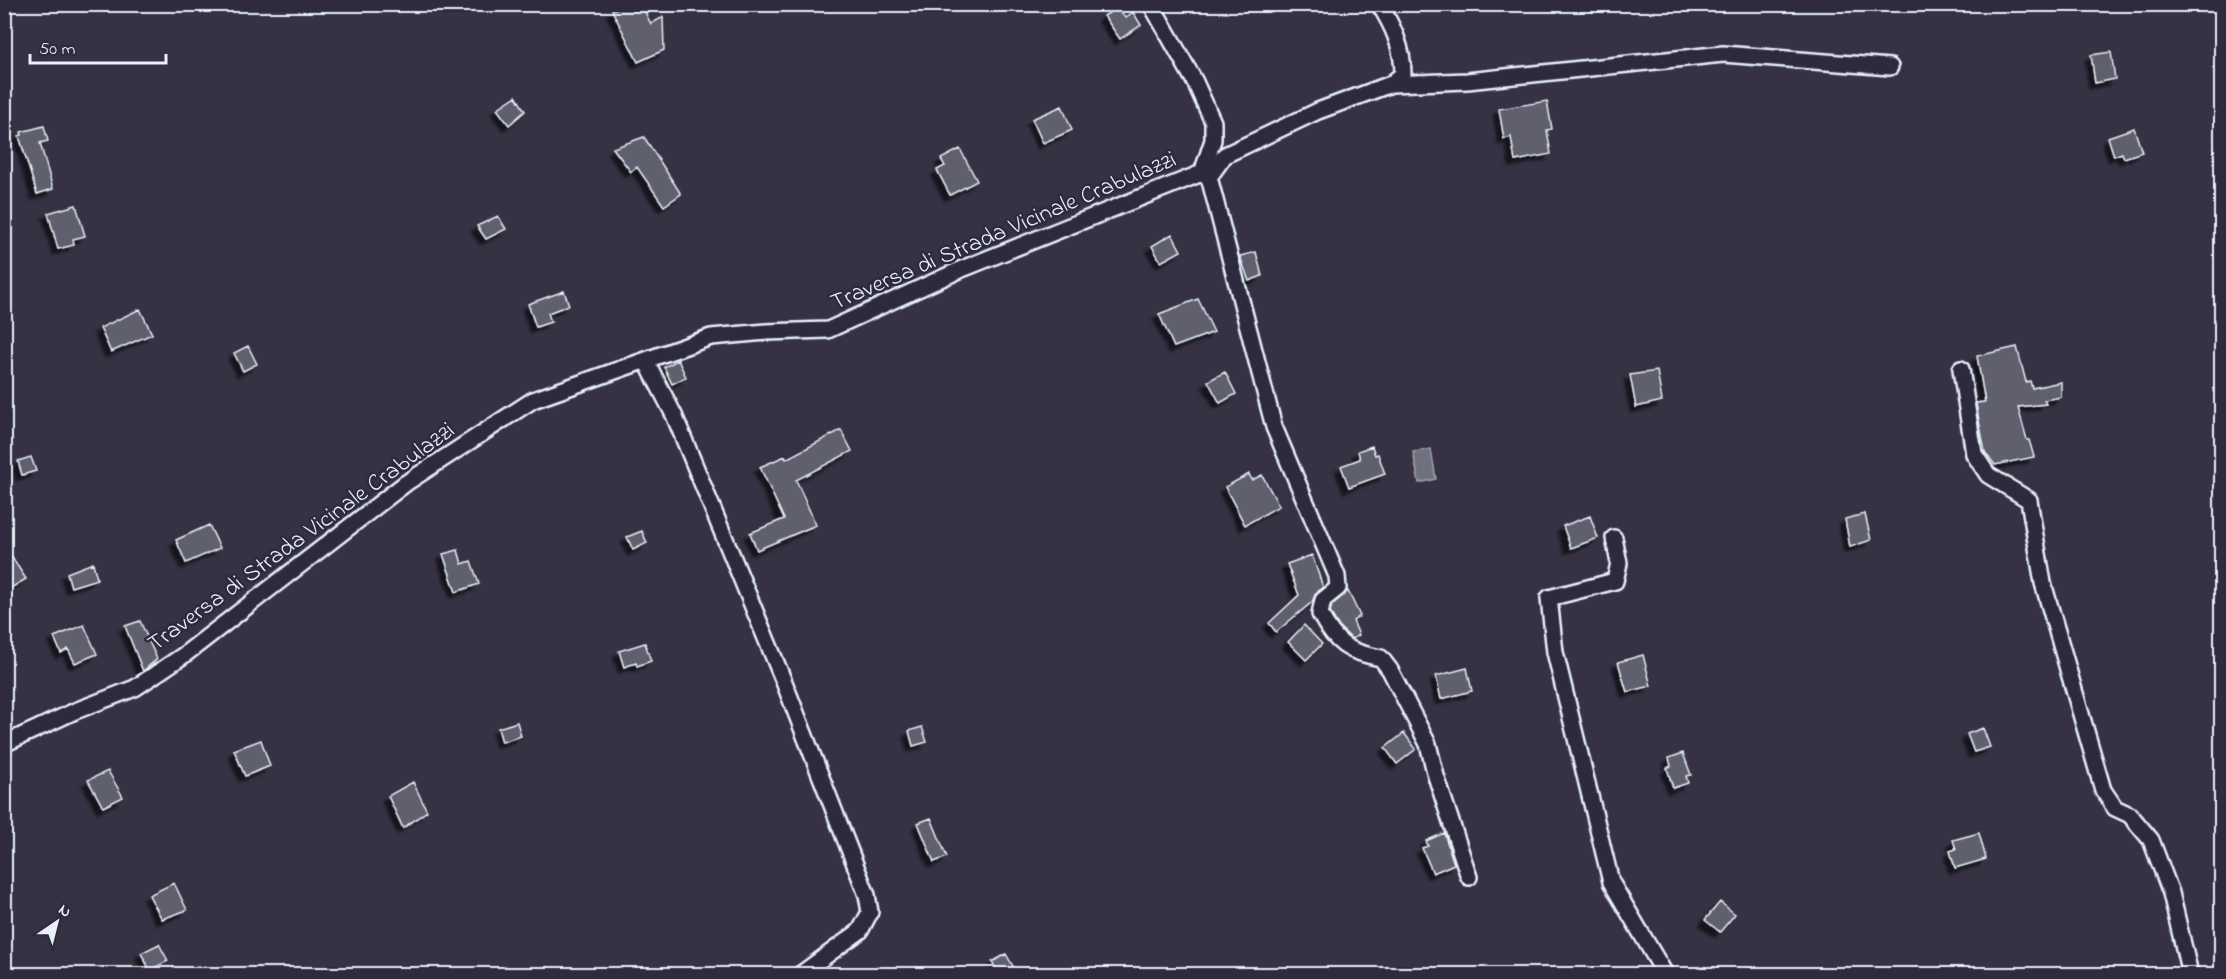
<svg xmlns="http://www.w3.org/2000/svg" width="2226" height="979" font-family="'Indie Flower',sans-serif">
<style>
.water{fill:#70717f;stroke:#a0a4af;stroke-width:1.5}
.building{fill:#605e6e;stroke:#e8f1f8;stroke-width:1.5;filter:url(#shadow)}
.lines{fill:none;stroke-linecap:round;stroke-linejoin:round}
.street-casing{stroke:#e8f1f8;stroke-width:20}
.street{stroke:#2f2a3d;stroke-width:15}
.labels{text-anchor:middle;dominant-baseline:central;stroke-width:5;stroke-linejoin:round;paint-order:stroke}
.street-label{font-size:24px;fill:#e8f1f8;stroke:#2f2a3d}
</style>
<defs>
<filter id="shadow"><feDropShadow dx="-5.5" dy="5.5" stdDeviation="1.5" flood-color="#0009"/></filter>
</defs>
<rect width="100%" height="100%" fill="#363244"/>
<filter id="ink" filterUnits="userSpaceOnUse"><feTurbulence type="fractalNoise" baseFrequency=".0167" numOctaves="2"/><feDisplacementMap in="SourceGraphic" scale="12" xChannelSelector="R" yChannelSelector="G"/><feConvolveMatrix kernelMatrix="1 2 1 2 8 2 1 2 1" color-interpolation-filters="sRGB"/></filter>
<g filter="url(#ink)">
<path class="water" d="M1431,449L1436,479L1419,483L1413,452Z"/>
<path class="building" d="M628,4H641L651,24L663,17L664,50L638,62L612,10Z
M1118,7L1125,18L1133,12L1141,25L1120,39L1104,16Z
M2111,52L2115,79L2095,83L2091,55Z
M516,96L525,111L509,125L497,109Z
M1547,101L1552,129L1547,130L1551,154L1515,161L1511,137L1504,139L1499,109Z
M1062,106L1072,130L1043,143L1032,119Z
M44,126L48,141L40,143L53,189L37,194L19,136L22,135L21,132Z
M2134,128L2142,152L2124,158L2122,153L2114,156L2108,137Z
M644,137L681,194L664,206L637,167L631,172L613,148Z
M960,149L977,181L950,195L937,170L945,166L941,159Z
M76,205L85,236L73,239L74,245L58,249L48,213Z
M498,216L506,229L486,239L477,226Z
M1172,234L1181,251L1161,262L1152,246Z
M1256,252L1262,276L1249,281L1240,256Z
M564,291L569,305L548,313L551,322L536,327L528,304Z
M1198,299L1214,332L1174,347L1159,314Z
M140,309L152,334L111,352L100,328Z
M248,346L257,364L243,371L234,353Z
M2017,347L2026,382L2030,381L2032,388L2061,382V397L2044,400L2046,404L2018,407L2027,440H2029L2034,457L1995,465L1985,452L1978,415L1976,403L1985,402L1977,356Z
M678,360L686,377L672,384L664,367Z
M1657,371L1662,401L1636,407L1630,375Z
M1225,372L1236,394L1220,403L1208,381Z
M841,430L852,451L796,480L816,525L757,550L750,533L784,519L760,467L785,456L786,459Z
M1372,446L1375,455L1378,454L1385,474L1349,487L1341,466L1360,459L1358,451Z
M31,457L36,471L22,475L18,461Z
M1249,474L1252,480L1262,475L1279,506L1245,525L1225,487Z
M1865,514L1871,540L1850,547L1845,519Z
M1590,516L1598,538L1571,548L1563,526Z
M209,525L220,548L186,563L176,540Z
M642,531L647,543L633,550L627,537Z
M4,545L26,579L4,592Z
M458,550L462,564L471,561L479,584L456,592L443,554Z
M1312,555L1323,587L1316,593L1312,602L1276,632L1269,623L1299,595L1287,564Z
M93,563L97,579L71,587L67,573Z
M1348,591L1360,616L1353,621L1359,635L1352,639L1339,627L1330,612L1332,605Z
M140,621L157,659L143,671L125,626Z
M84,625L97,654L75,663L68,649L61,653L54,637Z
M1304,625L1322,644L1306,660L1288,642Z
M645,643L651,661L637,666L636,663L624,667L619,651Z
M1643,655L1651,686L1627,692L1618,662Z
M1467,668L1472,691L1441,699L1436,676Z
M517,722L521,736L502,742L498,728Z
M922,727L927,742L913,746L909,731Z
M1983,728L1990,747L1974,752L1967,734Z
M1404,733L1416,749L1397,764L1385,748Z
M261,740L270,766L245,776L234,750Z
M1683,753L1691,775L1686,776L1688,783L1673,788L1667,768L1671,766L1669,758Z
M108,771L123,797L103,807L88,780Z
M413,782L427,811L403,828L388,796Z
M931,818L947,857L934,862L918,823Z
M1444,833L1454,864L1433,873L1422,848L1428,846L1426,841Z
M1979,833L1986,859L1955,868L1950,851L1956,849L1953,840Z
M174,883L187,910L162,919L149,895Z
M1720,902L1735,914L1720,932L1705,920Z
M159,944L168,961L150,970L141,953Z
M1006,954L1018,975H999L992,962Z"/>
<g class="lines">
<defs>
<path id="street" d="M1151,4L1195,82L1213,122V140L1202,173
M1391,84L1467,81L1723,54L1890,67
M1209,177L1225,155L1318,111L1391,84L1403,74C1403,48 1393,26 1379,4
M646,361L674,415L784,682L867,895L870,912L860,931L801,974
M1961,369L1974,454L1988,475L2029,500L2043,583L2103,790L2115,808L2130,815L2151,840L2171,893L2190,974
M1614,538L1619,563L1615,581L1549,598L1555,652L1611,882L1665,974
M4,744L75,711L135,688L184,655L406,483L533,400L711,337L766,332L828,330L962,269L1202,173L1209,177L1274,427L1337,576L1338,588L1323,600L1320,614C1336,644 1347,652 1381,658L1390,670L1428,744L1436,776L1469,877"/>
</defs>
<use href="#street" class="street-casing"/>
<use href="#street" class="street"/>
</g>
</g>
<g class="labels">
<g class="street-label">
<text transform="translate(1004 232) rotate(-23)">Traversa di Strada Vicinale Crabulazzi</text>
<text transform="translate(302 538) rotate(-36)">Traversa di Strada Vicinale Crabulazzi</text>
</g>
</g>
<rect width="2226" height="979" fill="none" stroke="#2f2a3d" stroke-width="24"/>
<rect x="12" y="12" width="2202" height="955" fill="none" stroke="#e8f1f8" stroke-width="2" filter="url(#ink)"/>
<g transform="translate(57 922) rotate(35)" stroke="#2f2a3d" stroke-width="4.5" paint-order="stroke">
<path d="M0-4.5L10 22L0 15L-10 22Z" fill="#e8f1f8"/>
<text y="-9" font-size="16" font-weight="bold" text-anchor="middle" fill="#e8f1f8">N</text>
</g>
<path d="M30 54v9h136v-9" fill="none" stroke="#e8f1f8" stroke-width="3"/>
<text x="39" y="54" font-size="18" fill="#e8f1f8" stroke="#2f2a3d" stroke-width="4.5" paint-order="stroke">50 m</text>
</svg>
